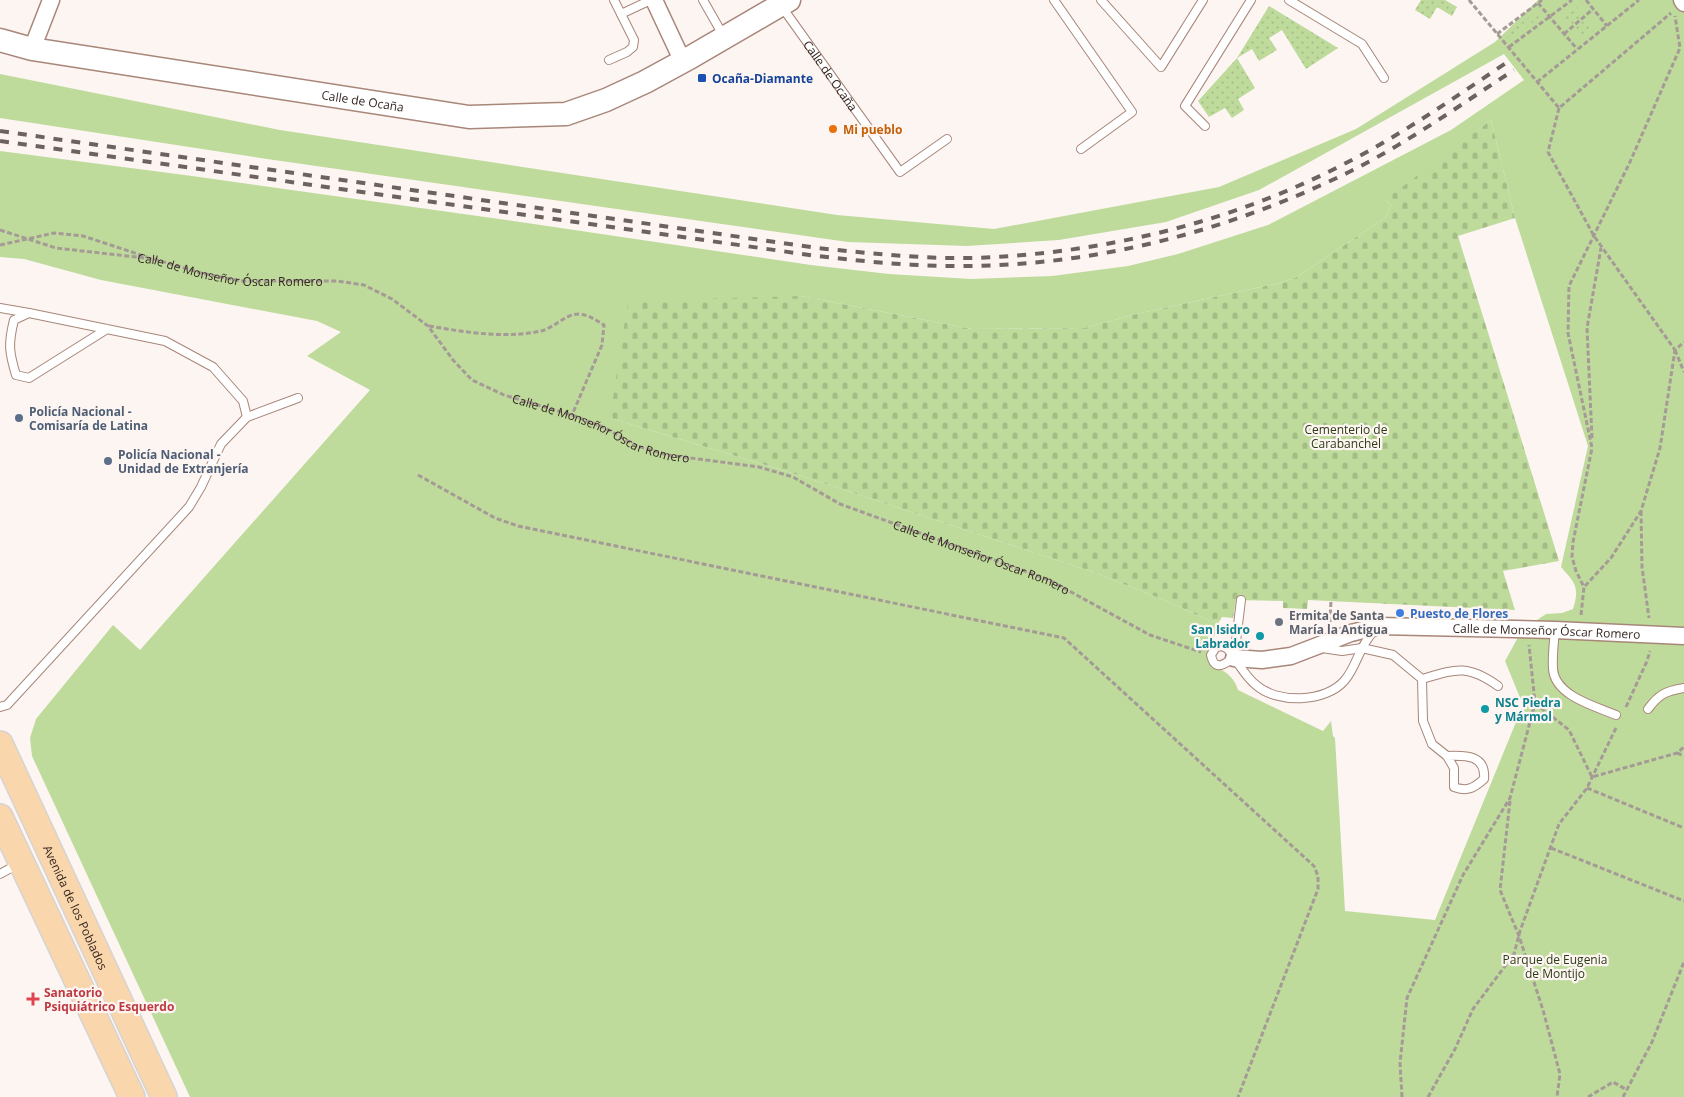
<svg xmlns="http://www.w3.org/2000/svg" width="1684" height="1097" font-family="'Open Sans',sans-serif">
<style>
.green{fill:#bedb9c;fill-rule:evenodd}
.cemetery{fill:url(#cemetery-stones)}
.garden{fill:url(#garden-dots)}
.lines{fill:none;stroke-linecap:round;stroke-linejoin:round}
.lane-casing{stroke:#a88679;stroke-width:10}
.street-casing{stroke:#a88679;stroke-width:19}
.secondary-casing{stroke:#a88679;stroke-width:25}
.primary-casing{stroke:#d6d4d3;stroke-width:28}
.path{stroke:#a59a96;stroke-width:3;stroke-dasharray:5 2.5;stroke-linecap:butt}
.lane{stroke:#fff;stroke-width:8}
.street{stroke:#fff;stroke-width:16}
.secondary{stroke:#fff;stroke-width:22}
.primary{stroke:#f9d6ab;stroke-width:25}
.rail{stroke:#6e625e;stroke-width:4;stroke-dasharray:9 9;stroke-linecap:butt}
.transit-dot{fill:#1a4fb4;stroke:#fdf5f2;stroke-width:2}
.food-dot{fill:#e8710a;stroke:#fdf5f2;stroke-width:2}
.service-dot{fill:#5c6f8a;stroke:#fdf5f2;stroke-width:2}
.shop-dot{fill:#3f7fe0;stroke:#fdf5f2;stroke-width:2}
.worship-dot{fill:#6b7280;stroke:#fdf5f2;stroke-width:2}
.culture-dot{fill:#0f9aa8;stroke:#fdf5f2;stroke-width:2}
.health-dot{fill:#e0444e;stroke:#fdf5f2;stroke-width:2}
.labels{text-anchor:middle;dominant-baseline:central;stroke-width:4.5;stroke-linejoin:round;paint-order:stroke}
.street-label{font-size:12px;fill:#342621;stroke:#fdf5f2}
.transit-label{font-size:12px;font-weight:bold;fill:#164399;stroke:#fdf5f2;text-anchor:start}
.food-label{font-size:12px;font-weight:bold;fill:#c56008;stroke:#fdf5f2;text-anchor:start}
.service-label{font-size:12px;font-weight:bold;fill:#4e5e75;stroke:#fdf5f2;text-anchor:start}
.park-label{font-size:12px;fill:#2d3b17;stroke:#fdf5f2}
.shop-label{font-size:12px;font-weight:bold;fill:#366cbe;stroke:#fdf5f2;text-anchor:start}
.worship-label{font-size:12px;font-weight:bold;fill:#5b616d;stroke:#fdf5f2;text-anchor:start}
.culture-label{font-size:12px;font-weight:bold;fill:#0d838f;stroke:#fdf5f2;text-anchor:end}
.health-label{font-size:12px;font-weight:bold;fill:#be3a42;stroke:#fdf5f2;text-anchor:start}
</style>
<defs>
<pattern id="cemetery-stones" width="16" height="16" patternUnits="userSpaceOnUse" patternTransform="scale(1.25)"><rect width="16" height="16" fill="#bedb9c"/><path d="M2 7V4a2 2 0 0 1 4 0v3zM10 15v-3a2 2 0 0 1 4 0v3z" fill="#a4bc86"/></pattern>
<pattern id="garden-dots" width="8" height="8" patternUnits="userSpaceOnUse" patternTransform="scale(1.25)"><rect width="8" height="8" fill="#bedb9c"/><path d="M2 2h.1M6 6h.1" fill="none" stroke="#a4bc86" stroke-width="1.8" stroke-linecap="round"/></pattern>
</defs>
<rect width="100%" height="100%" fill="#fdf5f2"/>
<path class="green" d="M1538,0H1684V1097H190L32,756L30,738L36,719L113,625L140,650L370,390L307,356L341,332L317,321L101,280L24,259L0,257V151L192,176L527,223L811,265L889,274L971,279L1052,276L1128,266L1178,254L1268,225L1451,130L1524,80L1504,54L1259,190L1166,222L1059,240L967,246L848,242L267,159L0,118V74L280,130L837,215L994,229L1219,187L1356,129L1495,42ZM1491,120L1515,218L1588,446L1561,567C1575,583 1580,587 1573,609L1562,613L1546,614L1522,630L1505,661L1523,705L1435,920L1345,911L1335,738L1333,736L1331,721L1323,731L1238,690C1234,675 1222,670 1210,663L1208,654L1219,622L1210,621L1164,600L1093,572L808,478L610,418L801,296L972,329L1084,328L1136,314L1279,283L1297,277L1386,217L1391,205L1386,201Z"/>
<path class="cemetery" d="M1491,120L1515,218L1458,236L1559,561L1503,571L1515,610L1308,600L1307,609L1283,608V601L1236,600L1233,618L1222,617L1219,622L1210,621L1164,600L1093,572L808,478L610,418L628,301L801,296L972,329L1084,328L1136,314L1279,283L1297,277L1386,217L1391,205L1385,200Z"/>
<path class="garden" d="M1421,0H1445L1457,7L1452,16L1437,7L1430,19L1415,10Z
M1574,4L1583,15L1571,25L1562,14Z
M1269,6L1338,48L1306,69L1282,30L1269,38L1277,50L1259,61L1252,49L1237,58L1255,88L1238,99L1244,110L1232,118L1225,108L1209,117L1198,101L1237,58Z
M1537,11L1541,16L1510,40L1506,35Z
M1587,18L1596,29L1583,39L1575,28Z"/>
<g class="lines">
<defs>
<g id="lane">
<path d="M703,0L723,35"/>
<path d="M1054,0L1132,112L1081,149"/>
<path d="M1101,0L1161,67L1203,0"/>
<path d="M1289,0L1362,44L1384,78"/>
<path id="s2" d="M782,7L900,172L947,139"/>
<path d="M621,14L651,0"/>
<path d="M609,60L627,52L633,47L634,40L614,0"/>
<path d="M1205,126L1185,106L1251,0"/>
<path d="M0,308L29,313"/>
<path d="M107,329L29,378L16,375C9,352 8,344 14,320L29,313L165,341L213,367L243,401L247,417"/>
<path d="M1241,600L1234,658C1241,667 1247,678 1256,685C1277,704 1326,703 1345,680C1357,666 1359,646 1374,631"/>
<path d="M1555,630C1554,642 1552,656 1553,669C1555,696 1595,706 1616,715"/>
<path d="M1222,646L1228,649L1234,658C1225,663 1215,673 1211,655L1216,647Z"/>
<path d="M1322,648L1342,651L1362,648L1393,655L1422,679L1423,721L1432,744L1447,756L1454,768V787C1467,792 1474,788 1484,779C1486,755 1466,755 1447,756"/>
<path d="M1422,679C1456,669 1467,664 1498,686"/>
<path d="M0,707L7,705L189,507L201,487L221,444L247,417L298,398"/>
<path d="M1648,709C1659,694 1666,691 1684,688"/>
<path d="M0,874L18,864"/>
</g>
<g id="street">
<path d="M654,0L683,62"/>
<path d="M1682,0L1684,3"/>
<path d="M32,49L51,0"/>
<path id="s3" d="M1234,658L1262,660L1291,656L1351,633L1379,626L1555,630L1684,636"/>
</g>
<g id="secondary">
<path id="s4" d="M0,40L32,49L469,117L566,114L606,100L645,82L691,57L789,0"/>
</g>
<g id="primary">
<path id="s5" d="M0,744L164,1097"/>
<path d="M0,817L132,1097"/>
</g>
</defs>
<use href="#lane" class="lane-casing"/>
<use href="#street" class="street-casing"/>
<use href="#secondary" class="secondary-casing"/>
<use href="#primary" class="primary-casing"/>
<g class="path">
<path d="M1469,0L1559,108L1671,13"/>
<path d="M1586,0L1607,26"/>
<path d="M1538,3L1577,49"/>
<path d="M1497,34L1542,0"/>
<path d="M1564,34L1593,9"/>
<path d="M1509,47L1572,0"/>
<path d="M1537,82L1639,0"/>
<path d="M1559,108L1548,152L1594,236L1675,350L1684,342"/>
<path id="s1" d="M0,230L56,248L154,259L201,273L241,281H337L364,285L392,299L428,326L453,360L472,380L504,395L572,415L603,427L637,446L668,455L759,467L793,477L840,504L1049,580L1150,635L1201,652"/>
<path d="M0,245L54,233L83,236L147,257"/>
<path d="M429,326C465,332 504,339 541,331C554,328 565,314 579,314C589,315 596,320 604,325L602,345L572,415"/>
<path d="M1675,350L1684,372"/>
<path d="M1592,438L1587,328L1601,248"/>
<path d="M418,475L495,518L518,526L1064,638L1314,866L1318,876V889L1238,1097"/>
<path d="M1641,511L1642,567L1649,618"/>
<path d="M1585,586L1611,558L1641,511L1660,448L1675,350"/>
<path d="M1581,615L1584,587L1576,571L1572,557L1573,542L1592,448L1568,333L1569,286L1630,162L1680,48L1675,16"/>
<path d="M1330,622L1331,600"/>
<path d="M1535,703L1569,730L1592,777L1677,753L1684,747"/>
<path d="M1626,707L1647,661L1650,651"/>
<path d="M1677,753L1684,756"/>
<path d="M1587,788L1684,828"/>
<path d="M1510,801L1500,890L1519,936L1543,1010L1560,1074L1557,1097"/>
<path d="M1551,848L1684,901"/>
<path d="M1402,1097L1400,1063L1407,998L1463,875L1510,798L1535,703L1529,645"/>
<path d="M1428,1097L1455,1049L1473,1009L1514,954L1520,931L1559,824L1587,788L1616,728"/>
<path d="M1588,1097L1613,1082L1627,1090"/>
<path d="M1623,1097L1652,1042L1684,962"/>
</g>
<use href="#lane" class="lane"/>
<use href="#street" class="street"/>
<use href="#secondary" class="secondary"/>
<use href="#primary" class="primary"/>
<path class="rail" d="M0,131L817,248C869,253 920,259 972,258C1101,254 1231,223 1346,163C1403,134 1455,97 1509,61
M0,141L817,256C869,262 920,267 972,266C1102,264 1230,230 1347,173C1406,144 1460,105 1514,70"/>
</g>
<rect class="transit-dot" x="697" y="73" width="10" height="10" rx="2.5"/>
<circle class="food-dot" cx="833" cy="129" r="5"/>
<g class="service-dot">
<circle cx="19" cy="418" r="5"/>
<circle cx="108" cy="461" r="5"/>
</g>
<circle class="shop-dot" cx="1400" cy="613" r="5"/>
<circle class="worship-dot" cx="1279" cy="622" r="5"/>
<g class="culture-dot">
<circle cx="1260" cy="636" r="5"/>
<circle cx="1485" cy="709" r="5"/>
</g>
<path class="health-dot" d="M30.5 991.5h5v5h5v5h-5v5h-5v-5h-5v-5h5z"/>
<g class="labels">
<g class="street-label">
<text stroke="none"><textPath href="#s2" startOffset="84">Calle de Ocaña</textPath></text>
<text stroke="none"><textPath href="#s4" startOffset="368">Calle de Ocaña</textPath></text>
<text stroke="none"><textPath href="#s1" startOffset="235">Calle de Monseñor Óscar Romero</textPath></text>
<text stroke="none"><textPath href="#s1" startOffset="655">Calle de Monseñor Óscar Romero</textPath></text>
<text stroke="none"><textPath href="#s1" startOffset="1060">Calle de Monseñor Óscar Romero</textPath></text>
<text stroke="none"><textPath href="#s3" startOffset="318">Calle de Monseñor Óscar Romero</textPath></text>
<text stroke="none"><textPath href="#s5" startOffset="180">Avenida de los Poblados</textPath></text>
</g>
<g class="transit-label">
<text x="712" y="78">Ocaña-Diamante</text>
</g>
<g class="food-label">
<text x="843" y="129">Mi pueblo</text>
</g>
<g class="service-label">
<text x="29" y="411">Policía Nacional -<tspan x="29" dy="14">Comisaría de Latina</tspan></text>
<text x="118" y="454">Policía Nacional -<tspan x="118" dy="14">Unidad de Extranjería</tspan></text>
</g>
<g class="park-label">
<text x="1346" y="429">Cementerio de<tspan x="1346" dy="14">Carabanchel</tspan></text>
<text x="1555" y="959">Parque de Eugenia<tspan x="1555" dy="14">de Montijo</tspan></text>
</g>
<g class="shop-label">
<text x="1410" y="613">Puesto de Flores</text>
</g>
<g class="worship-label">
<text x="1289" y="615">Ermita de Santa<tspan x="1289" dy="14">María la Antigua</tspan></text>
</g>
<g class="culture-label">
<text x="1250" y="629">San Isidro<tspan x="1250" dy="14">Labrador</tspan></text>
<text x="1495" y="702" text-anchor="start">NSC Piedra<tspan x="1495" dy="14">y Mármol</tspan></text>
</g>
<g class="health-label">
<text x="44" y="992">Sanatorio<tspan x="44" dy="14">Psiquiátrico Esquerdo</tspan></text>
</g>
</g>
</svg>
